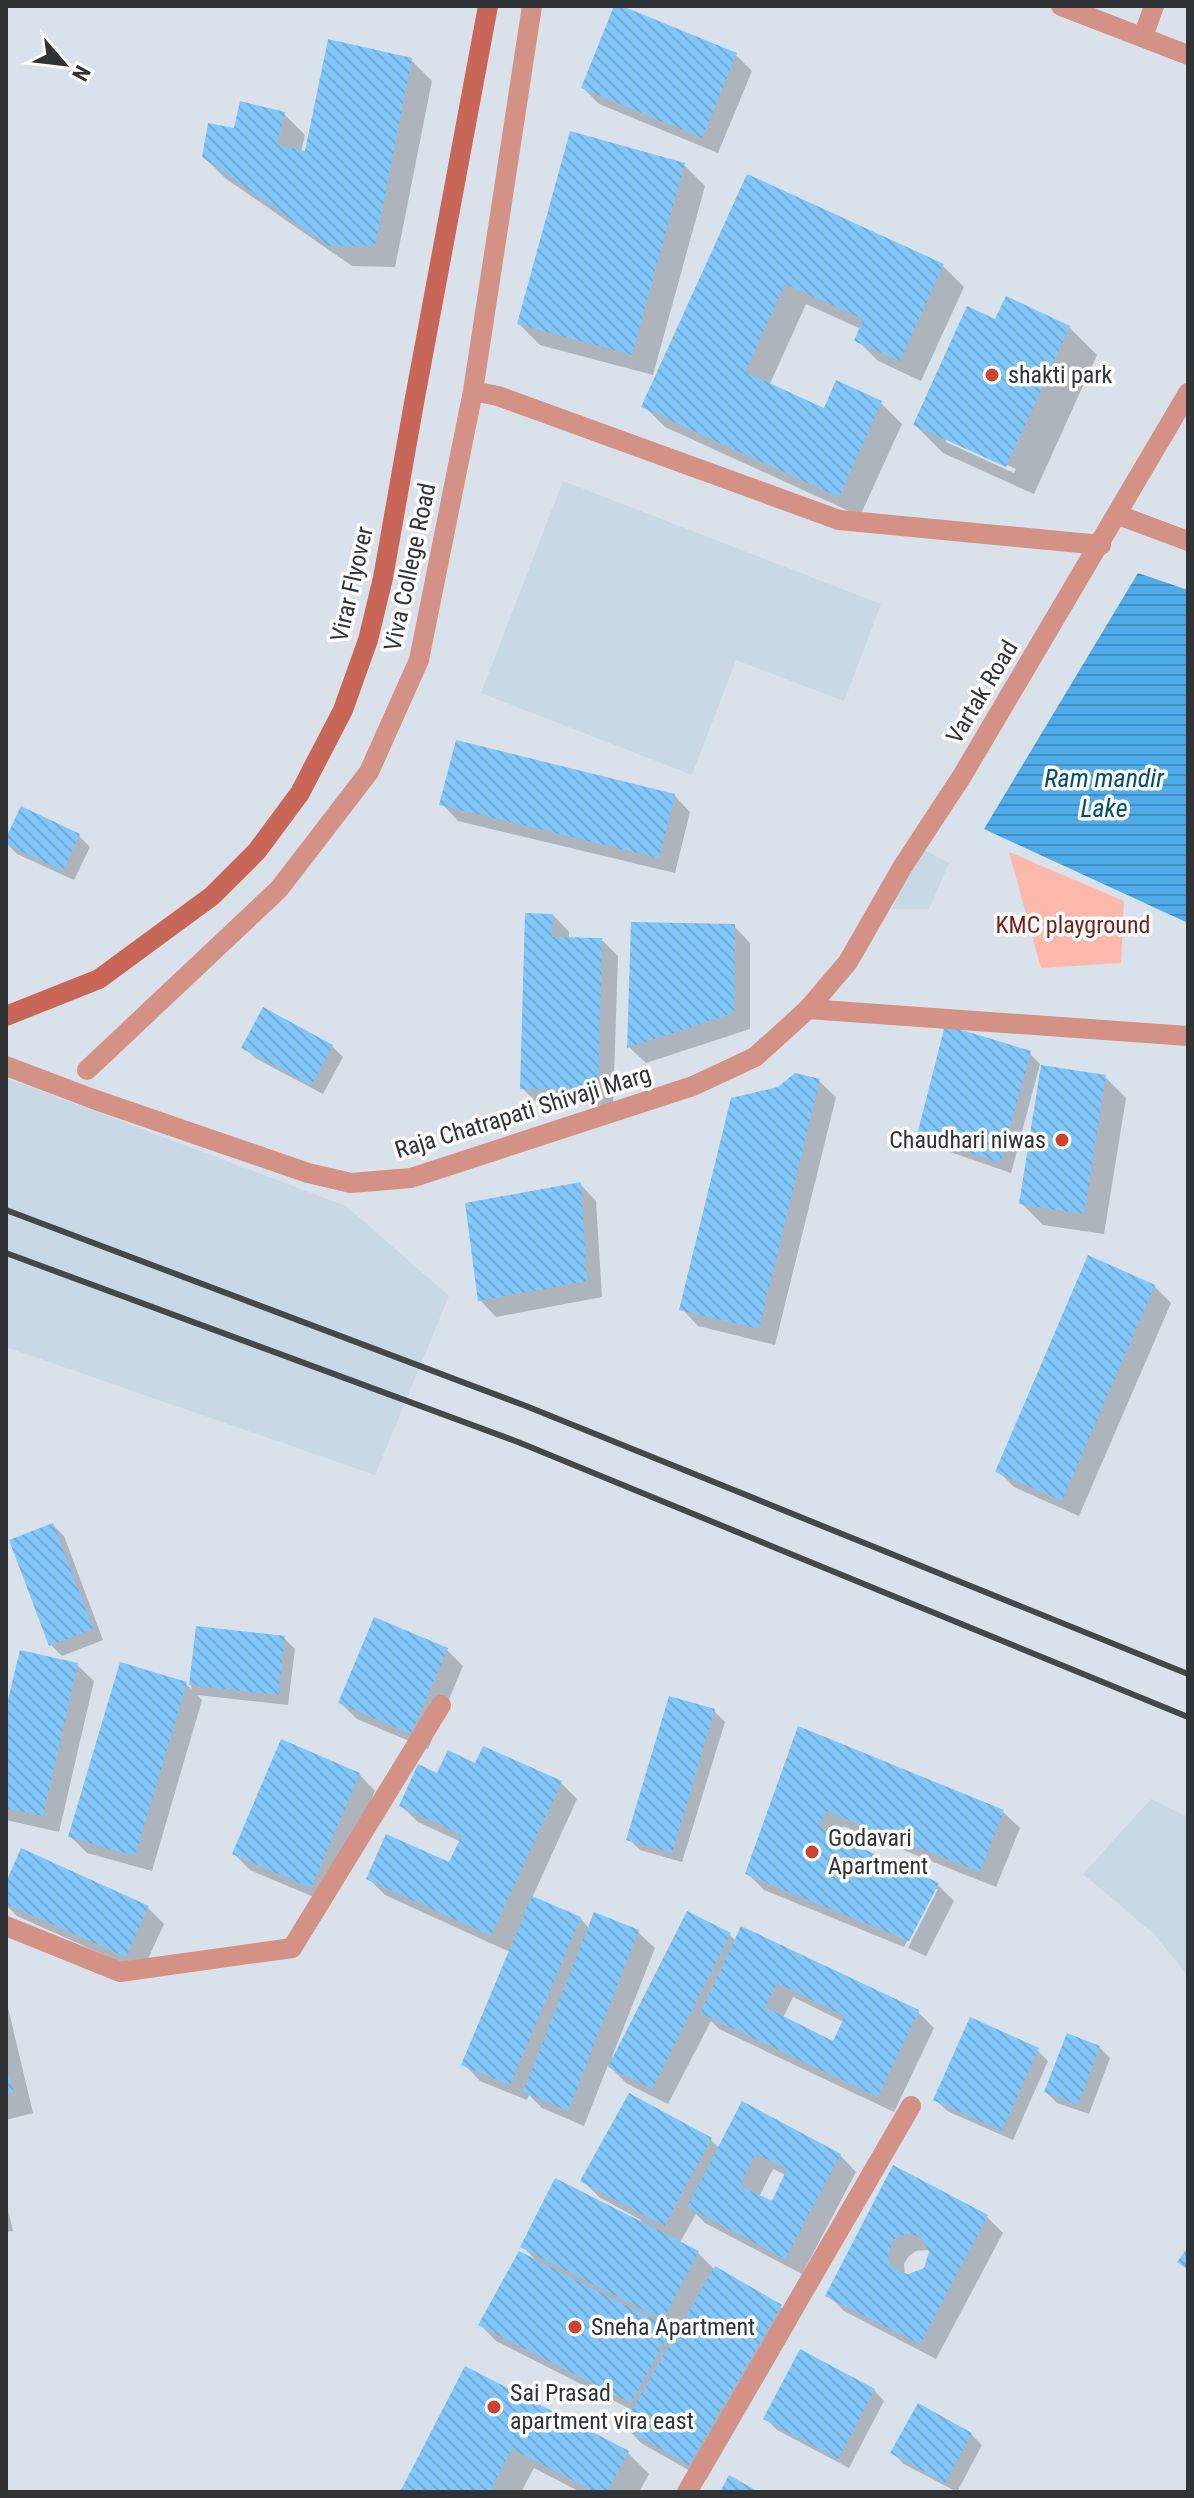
<svg xmlns="http://www.w3.org/2000/svg" width="1194" height="2498" font-family="'Roboto Condensed',sans-serif">
<style>
.built{fill:#c8d8e4}
.park{fill:#fbb8ab}
.water{fill:url(#water-rules)}
.shadow{fill:#0003;fill-rule:evenodd}
.building{fill:url(#building-back-hatch);fill-rule:evenodd}
.lines{fill:none;stroke-linecap:round;stroke-linejoin:round}
.minor{stroke:#d49185;stroke-width:20}
.tertiary{stroke:#d49185;stroke-width:20}
.secondary{stroke:#c86757;stroke-width:20}
.rail{stroke:#43484b;stroke-width:6}
.poi-dot{fill:#ce422e;stroke:#fff;stroke-width:3}
.labels{text-anchor:middle;dominant-baseline:central;stroke-width:7;stroke-linejoin:round;paint-order:stroke}
.poi-label{font-size:24px;fill:#2f3336;stroke:#fff;text-anchor:start}
.street-label{font-size:24px;fill:#2f3336;stroke:#fff}
.park-label{font-size:24px;fill:#781f13;stroke:#fff}
.water-label{font-size:26px;font-style:italic;fill:#004d76;stroke:#fff}
</style>
<defs>
<pattern id="water-rules" width="6" height="5" patternUnits="userSpaceOnUse" patternTransform="scale(2)"><rect width="6" height="5" fill="#4facea"/><path d="M0 2.5h6" fill="none" stroke="#428dbe"/></pattern>
<pattern id="building-back-hatch" width="6" height="6" patternUnits="userSpaceOnUse" patternTransform="scale(2)"><rect width="6" height="6" fill="#81c7fa"/><path d="M-1 5l2 2M0 0l6 6M5-1l2 2" fill="none" stroke="#70abd7"/></pattern>
</defs>
<rect width="100%" height="100%" fill="#d9e2ea"/>
<path class="built" d="M563,481L881,604L844,701L736,660L692,775L481,693Z
M921,848L949,863L929,909H892Z
M6,1078L346,1206L449,1296L375,1475L6,1347Z
M1151,1799L1188,1817V1976L1154,1934L1083,1874Z"/>
<path class="park" d="M1009,852L1124,901L1121,963L1041,968Z"/>
<path class="water" d="M1138,573L1188,590V923L984,829Z"/>
<path class="shadow" d="M616,6L736,55L752,71L718,153L599,104L583,88Z
M411,60L432,81L395,267L352,266L225,178L204,157L235,131L284,114L305,135L301,152L306,154Z
M684,165L705,186L653,375L540,345L519,324Z
M748,177L943,266L964,287L921,381L878,361L857,340L861,329L806,304L769,386L825,411L881,403L902,424L860,516L665,427L644,406Z
M1069,327L1097,355L1034,494L943,453L915,425ZM946,438L1016,469L1014,473L946,442Z
M674,795L690,812L675,873L458,821L442,804Z
M79,836L90,847L74,880L17,854L6,843Z
M553,915L569,932V939L602,940L618,956L613,1106L538,1104L522,1088Z
M734,926L750,943V1029L646,1063L629,1047Z
M332,1046L343,1057L323,1094L255,1058L244,1047Z
M1029,1053L1040,1064L1011,1173L930,1145L919,1134Z
M1105,1077L1126,1098L1104,1234L1043,1225L1022,1204Z
M819,1081L836,1097L775,1345L698,1326L682,1309Z
M580,1184L596,1201L602,1297L496,1317L480,1300Z
M1154,1286L1171,1303L1079,1516L1014,1487L998,1471Z
M53,1525L64,1536L103,1640L62,1656L51,1645Z
M197,1628L284,1638L295,1649L288,1705L197,1695L202,1700L152,1871L87,1853L71,1837L186,1684L191,1689Z
M446,1649L463,1666L428,1749L357,1719L340,1703Z
M77,1665L94,1681L59,1832L6,1820V1717Z
M714,1711L725,1722L682,1862L640,1850L629,1839Z
M799,1729L1003,1812L1020,1828L996,1887L843,1826L836,1839L937,1884L954,1901L926,1956L908,1948L938,1889H933L904,1947L764,1890L747,1873Z
M476,1765L561,1783L577,1799L532,1898L580,1918L590,1929L596,1915L638,1932L655,1948L612,2057L614,2058L730,1935L736,1941L918,2012L934,2028L894,2112L719,2029L711,2021L668,2104L626,2083L608,2065L584,2126L542,2108L529,2095L527,2100L480,2081L464,2064L510,1952L385,1895L369,1879L450,1865L461,1842L418,1822L401,1806L438,1775ZM793,1997L844,2022L834,2043L783,2018Z
M359,1774L375,1791L328,1903L250,1870L234,1854Z
M6,1887L147,1907L164,1924L142,1972L17,1916L6,1905Z
M6,1999L33,2113L6,2120Z
M1099,2047L1110,2058L1089,2114L1057,2103L1046,2092Z
M1037,2050L1048,2061L1013,2140L947,2111L936,2100Z
M711,2140L720,2149L840,2155L856,2172L802,2274L705,2223L696,2214L679,2244L698,2253L715,2270L780,2306L797,2323L706,2480L641,2443L625,2426L634,2411L496,2341L480,2325L537,2261L522,2246L639,2223L641,2220L599,2197L583,2181ZM773,2169L786,2175L773,2204L759,2197Z
M894,2168L986,2216L1003,2233L936,2359L844,2311L828,2295ZM929,2250L930,2261L925,2269L917,2274L905,2275L904,2264L909,2256L916,2251Z
M6,2202L13,2231L6,2232Z
M466,2369L628,2453L649,2474L639,2492H580L534,2468L521,2492H402Z
M874,2390L884,2401L849,2468L777,2430L766,2419Z
M971,2434L982,2445L957,2492L904,2464L893,2453Z"/>
<path class="building" d="M614,6H622L737,53L702,138L581,88Z
M328,39L412,58L375,246H329L202,157L208,123L234,128L240,101L285,112L277,145L305,151Z
M570,131L685,163L632,355L517,324Z
M747,174L944,264L900,361L854,341L863,319L785,284L745,372L824,408L836,380L882,401L839,497L641,407Z
M1006,296L1070,326L1006,467L913,425L967,306L995,319Z
M456,740L675,794L659,858L439,805Z
M21,806L80,834L63,871L6,844V838Z
M525,913L553,914L552,937L602,938L598,1091L520,1089Z
M631,922L735,924L734,1013L627,1048Z
M263,1007L333,1045L312,1085L241,1048Z
M945,1025L1031,1051L1000,1163L917,1135Z
M1041,1065L1106,1075L1084,1214L1019,1204Z
M795,1073L820,1079L759,1329L679,1310L731,1098L778,1087Z
M581,1182L587,1281L478,1301L465,1203Z
M1088,1255L1155,1285L1062,1501L995,1472Z
M53,1523L93,1629L49,1646L9,1540Z
M374,1617L448,1648L411,1734L338,1703Z
M196,1626L285,1636L278,1695L189,1685Z
M20,1650L78,1663L43,1816L6,1808V1708Z
M120,1662L187,1682L135,1856L68,1837Z
M669,1696L715,1709L672,1853L626,1840Z
M798,1726L1004,1810L980,1872L826,1811L819,1826L826,1832L939,1883L909,1941L745,1874Z
M281,1739L360,1773L311,1888L232,1854Z
M483,1746L562,1781L491,1936L366,1879L386,1834L449,1862L462,1835L399,1806L418,1764L437,1773L448,1750L475,1763Z
M21,1848L149,1906L126,1957L6,1904V1882Z
M532,1896L581,1917L510,2085L461,2065Z
M687,1911L731,1933L652,2089L608,2067Z
M594,1912L639,1930L568,2111L523,2092Z
M741,1926L919,2010L878,2097L700,2013ZM777,1983L845,2016L833,2041L765,2007Z
M970,2017L1039,2048L1002,2131L933,2100Z
M1067,2033L1100,2046L1078,2105L1044,2092Z
M6,2065L14,2092L6,2094Z
M629,2093L712,2138L664,2226L580,2181Z
M742,2101L841,2154L785,2259L687,2207ZM756,2154L787,2169L772,2201L740,2186Z
M893,2165L988,2215L920,2344L825,2296ZM908,2233L922,2238L929,2252L924,2268L909,2274L901,2273L894,2269L889,2263L888,2255L893,2240Z
M555,2178L699,2251L663,2320L520,2247Z
M1188,2247V2270L1177,2262Z
M519,2251L672,2329L631,2403L478,2325Z
M715,2266L782,2305L689,2465L622,2427Z
M800,2349L875,2389L838,2459L763,2419Z
M465,2366L629,2451L607,2492H596L512,2449L492,2487L501,2492H400Z
M918,2403L972,2433L945,2483L890,2453Z
M729,2475L759,2492H720Z"/>
<g class="lines">
<path class="minor" d="M1143,37L1154,6
M473,391L498,396L839,520L1101,545
M1118,515L1188,541
M808,1009L1188,1036
M87,1070L279,889L369,772L419,660L473,391L532,6
M6,1926L120,1972L292,1948L441,1705
M687,2492L911,2106"/>
<path class="tertiary" d="M1061,6L1188,55
M6,1066L93,1099L308,1173L351,1183L411,1178L693,1086L755,1057L808,1009L848,962L903,866L962,776L1188,393"/>
<path class="secondary" d="M6,1016L99,979L212,896L257,851L300,793L343,710L368,640L383,578L414,403L488,6"/>
<path class="rail" d="M6,1210L526,1406L1188,1674
M6,1253L518,1442L1188,1717"/>
</g>
<g class="poi-dot">
<circle cx="992" cy="375" r="8"/>
<circle cx="1062" cy="1140" r="8"/>
<circle cx="812" cy="1852" r="8"/>
<circle cx="575" cy="2327" r="8"/>
<circle cx="494" cy="2407" r="8"/>
</g>
<g class="labels">
<g class="poi-label">
<text x="1008" y="375">shakti park</text>
<text x="1046" y="1140" text-anchor="end">Chaudhari niwas</text>
<text x="828" y="1838">Godavari<tspan x="828" dy="28">Apartment</tspan></text>
<text x="591" y="2327">Sneha Apartment</text>
<text x="510" y="2393">Sai Prasad<tspan x="510" dy="28">apartment vira east</tspan></text>
</g>
<g class="street-label">
<text transform="translate(410 567) rotate(-78)">Viva College Road</text>
<text transform="translate(352 584) rotate(-77)">Virar Flyover</text>
<text transform="translate(982 692) rotate(-59)">Vartak Road</text>
<text transform="translate(523 1112) rotate(-17)">Raja Chatrapati Shivaji Marg</text>
</g>
<g class="park-label">
<text x="1073" y="925">KMC playground</text>
</g>
<g class="water-label">
<text x="1104" y="778">Ram mandir<tspan x="1104" dy="30">Lake</tspan></text>
</g>
</g>
<rect width="1194" height="2498" fill="none" stroke="#2f3336" stroke-width="16"/>
<g transform="translate(64 64) rotate(118)" stroke="#ffffff" stroke-width="6" paint-order="stroke">
<path d="M0-6L14 30L0 20L-14 30Z" fill="#2f3336"/>
<text y="-12" font-size="22" font-weight="bold" text-anchor="middle" fill="#2f3336">N</text>
</g>
</svg>
